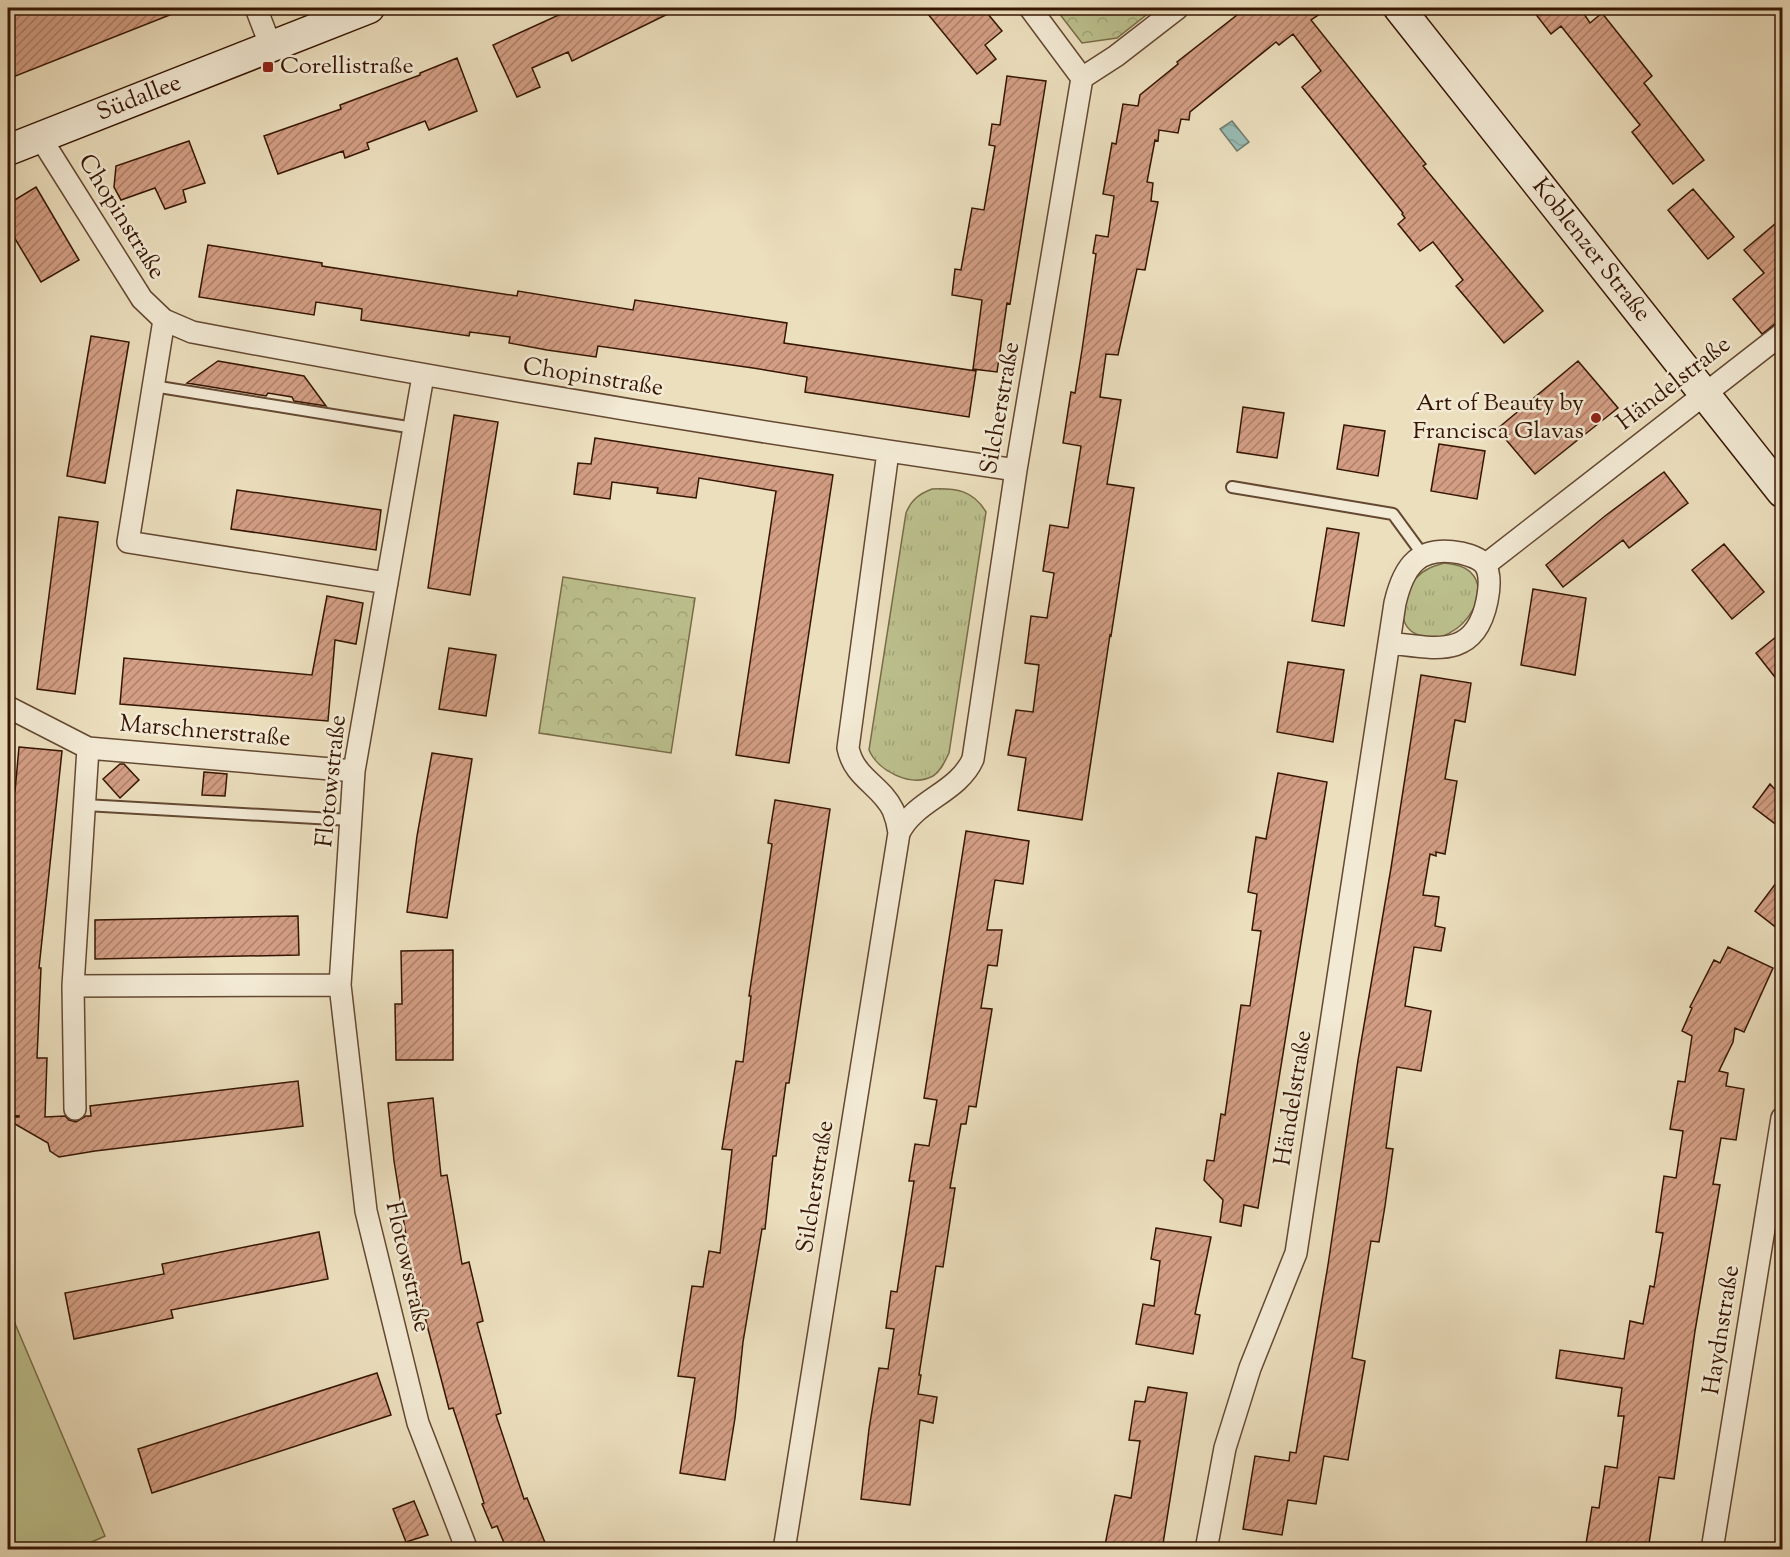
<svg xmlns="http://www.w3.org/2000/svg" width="1790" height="1557" font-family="'Sorts Mill Goudy',serif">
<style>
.grass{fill:url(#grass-tufts);stroke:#796c48;stroke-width:1.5}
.forest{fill:url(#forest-crowns);stroke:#796c48;stroke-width:1.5}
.garden{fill:#bcc18e;stroke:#796c48;stroke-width:1.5}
.water{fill:url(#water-waves);stroke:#717a6d;stroke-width:1.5}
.building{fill:url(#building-hatch);stroke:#361603;stroke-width:1.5}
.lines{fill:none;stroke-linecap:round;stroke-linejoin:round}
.lane-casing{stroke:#644832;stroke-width:14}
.street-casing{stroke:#644832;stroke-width:24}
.secondary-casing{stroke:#361603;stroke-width:33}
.lane{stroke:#f3ead5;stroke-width:10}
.street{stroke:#f3ead5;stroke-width:21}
.secondary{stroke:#f3ead5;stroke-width:30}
.poi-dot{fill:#8f2418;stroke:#f3ead5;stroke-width:2}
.labels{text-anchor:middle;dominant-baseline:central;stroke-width:5;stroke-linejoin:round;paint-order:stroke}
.poi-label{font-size:24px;fill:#361603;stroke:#f3ead5;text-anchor:start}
.street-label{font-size:24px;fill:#361603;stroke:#f3ead5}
</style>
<defs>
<pattern id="grass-tufts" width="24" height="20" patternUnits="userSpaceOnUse" patternTransform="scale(1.5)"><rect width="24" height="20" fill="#bcc18e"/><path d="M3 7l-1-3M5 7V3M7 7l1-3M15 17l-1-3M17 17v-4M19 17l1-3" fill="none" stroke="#a2a579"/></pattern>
<pattern id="forest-crowns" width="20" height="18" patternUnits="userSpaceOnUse" patternTransform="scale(1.5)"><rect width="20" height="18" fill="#bcc18e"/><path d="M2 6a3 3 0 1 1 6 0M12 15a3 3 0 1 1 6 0" fill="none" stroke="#a2a579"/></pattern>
<pattern id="water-waves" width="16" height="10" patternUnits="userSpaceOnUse" patternTransform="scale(1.5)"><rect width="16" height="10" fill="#99bcb4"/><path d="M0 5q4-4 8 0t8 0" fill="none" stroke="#84a199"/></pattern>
<pattern id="building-hatch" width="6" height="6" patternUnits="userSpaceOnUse" patternTransform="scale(1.5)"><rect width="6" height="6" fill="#d39e84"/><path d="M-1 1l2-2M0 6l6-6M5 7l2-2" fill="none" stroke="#ac806a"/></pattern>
</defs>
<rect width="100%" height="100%" fill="#ecdfbe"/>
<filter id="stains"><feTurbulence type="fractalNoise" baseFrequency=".00333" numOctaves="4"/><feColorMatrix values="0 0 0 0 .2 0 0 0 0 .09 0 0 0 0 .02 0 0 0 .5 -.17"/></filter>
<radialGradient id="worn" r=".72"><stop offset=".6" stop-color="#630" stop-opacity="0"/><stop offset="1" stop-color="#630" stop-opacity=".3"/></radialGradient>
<path class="grass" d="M932,489C956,488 973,490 986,512L949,753C945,761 941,771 933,776C911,788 878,771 869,750L906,513C911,500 919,494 932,489Z
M1444,563C1515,568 1460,657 1416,634C1394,623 1403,592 1416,578C1424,569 1434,566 1444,563Z"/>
<path class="forest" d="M1055,8H1155L1117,38L1082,43Z
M563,577L695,598L671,753L539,733Z"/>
<path class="garden" d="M8,1307L105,1536L76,1549H8Z"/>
<path class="water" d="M1232,121L1249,142L1237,151L1220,129Z"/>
<path class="building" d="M8,8H185V9L8,79Z
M574,8H680L572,61L568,52L532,68L540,87L517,97L493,45Z
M923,8H983L1002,31L985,45L996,59L977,74Z
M1246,8H1329L1311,20L1426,164L1423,166L1543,311L1504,343L1456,286L1463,280L1433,242L1420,251L1398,224L1405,218L1402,214L1403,213L1302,87L1321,71L1293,34L1279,45L1276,42L1190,112L1189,120L1181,119L1178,133L1159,130L1158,141L1155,140L1147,182L1153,183L1151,201L1158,202L1145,270L1137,269L1118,355L1106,354L1100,397L1121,400L1107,484L1134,488L1111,636L1110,635L1082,820L1018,810L1026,758L1008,755L1016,710L1033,712L1039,665L1025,663L1031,616L1047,618L1054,573L1043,571L1050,525L1068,528L1081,446L1063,443L1071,392L1075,393L1082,350L1096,254L1093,253L1096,235L1108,237L1114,196L1103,194L1112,143L1116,144L1123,104L1138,106L1140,95L1178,64L1177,62Z
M1531,8H1586L1582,11L1590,23L1602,13L1652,76L1644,83L1704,160L1673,184L1632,132L1640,125L1600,75L1561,26L1551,34Z
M457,58L477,111L429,130L425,121L367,143L369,149L345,158L343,151L278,174L264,136L341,109L340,105L420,75V73Z
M1007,76L1046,81L1010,304L1007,303L997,372L973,369L982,300L952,295L955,269L961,270L972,208L984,210L995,146L989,145L992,124L1000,125Z
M189,141L205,183L183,190L186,202L165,209L155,188L121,200L114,187L116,166Z
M36,187L79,260L41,282L8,227V204Z
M1693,189L1734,237L1708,259L1668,210Z
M1782,218V322L1775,324L1762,334L1733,299L1764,273L1744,250Z
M208,245L322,263V266L517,296L518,291L633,310L635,300L787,323L784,343L976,371L969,417L805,392L807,377L753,368L598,346L596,357L547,350L509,343L510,337L470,332L469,336L361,320L362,309L316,302L314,315L199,297Z
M91,336L129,342L105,483L67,476Z
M218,361L304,376L326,406L294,401L292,397L268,393L266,396L187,383Z
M1578,361L1618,408L1535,474L1497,429Z
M1243,407L1284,413L1277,458L1237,452Z
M454,415L498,422L470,595L428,588Z
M1344,425L1385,431L1378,476L1337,469Z
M595,438L833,475L789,763L736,755L776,491L699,478L696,498L657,493L658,488L612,482L610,499L574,494L578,463L591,464Z
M1439,444L1485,451L1477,499L1431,491Z
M1664,472L1688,503L1629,548L1623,540L1563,587L1546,565L1605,516Z
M237,490L381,510L376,550L231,529Z
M59,517L98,522L75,694L37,689Z
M1327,528L1359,533L1344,626L1312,621Z
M1724,544L1764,592L1732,619L1692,570Z
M1533,589L1586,598L1575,675L1521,665Z
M327,596L363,603L356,644L335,640L328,721L120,704L124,658L312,675Z
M1782,632V686L1756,653Z
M449,648L496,655L486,716L439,709Z
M1288,662L1344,670L1333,742L1277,732Z
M1421,675L1471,683L1465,722L1455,720L1445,779L1457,781L1445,854L1436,852V856L1430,854L1423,895L1439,897L1435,926L1445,928L1441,951L1414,947L1405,1006L1431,1011L1421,1071L1397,1067L1386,1148L1393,1149L1385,1206L1379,1242L1371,1241L1352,1358L1365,1361L1348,1460L1324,1456L1316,1504L1288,1500L1282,1535L1243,1529L1255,1456L1289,1461L1290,1452L1296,1453L1328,1265L1358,1060L1391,868Z
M19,747L62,751L39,968H41L37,1058H47L45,1117L65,1116L69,1120L76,1122L86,1116H91L90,1106L298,1081L303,1126L95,1151L59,1157L50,1151L48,1143L8,1120V1117H19V1116L8,1115V791H15Z
M432,753L472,759L447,918L407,912L417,836Z
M120,764H124L139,780L120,798L103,779Z
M204,772L227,774L225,796L202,795Z
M1278,773L1327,782L1258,1208L1244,1205L1241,1226L1220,1222L1223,1200L1204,1180L1207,1160L1214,1161L1221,1114L1225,1115L1241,1005L1250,1006L1261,931L1252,930L1257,894L1248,892L1256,837L1266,839Z
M1770,784L1782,797V829L1753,807Z
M775,800L830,809L789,1083H786L776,1156H773L765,1229H762L743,1342L735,1418L725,1480L680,1473L695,1378L678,1376L692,1286L703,1287L709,1251L720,1253L732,1150L722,1149L736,1061L743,1062L751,996H749L772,844L768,843Z
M966,831L1029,841L1023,884L995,880L987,930H1002L997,966L988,965L981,1008L992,1009L976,1107L969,1106L966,1124H961L950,1188H955L943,1267L936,1266L919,1375H921L918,1394L937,1397L933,1423L920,1420L910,1505L861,1499L869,1429L879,1368L888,1369L894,1329L886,1328L891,1291L897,1292L914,1181H909L915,1144L929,1146L937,1100L924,1098Z
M1782,875V932L1755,911Z
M298,916L299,955L95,959V920Z
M1728,947L1773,968L1744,1032L1735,1028L1733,1042L1719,1071L1728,1073L1726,1086L1744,1089L1736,1140L1721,1138L1713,1184L1720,1185L1695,1331L1674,1479L1659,1477L1648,1550H1585L1592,1507L1599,1508L1605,1466L1617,1468L1624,1416H1618L1622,1388L1556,1378L1560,1350L1624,1359L1630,1321L1643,1324L1650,1286L1654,1287L1663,1233L1656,1232L1664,1176L1676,1178L1683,1131L1670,1129L1678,1081L1685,1082L1692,1036L1682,1031L1692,1008L1690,1007L1714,960L1720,963Z
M453,950V1060H396L395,1004H402L401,951Z
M433,1098L441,1176L447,1175L462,1264L469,1262L483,1321L477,1323L501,1413L496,1415L524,1499L527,1498L548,1550H507L497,1526L492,1528L482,1504L484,1503L453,1408L449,1409L427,1325L409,1254L394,1161L388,1103Z
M1156,1228L1211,1237L1195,1314L1200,1315L1193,1354L1136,1344L1143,1304L1154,1306L1160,1261L1151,1259Z
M319,1232L328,1279L171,1310L173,1318L74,1339L65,1293L164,1274L162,1264Z
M377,1373L391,1415L152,1493L138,1449Z
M1148,1387L1187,1393L1162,1550H1104L1115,1495L1131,1498L1140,1441L1129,1440L1135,1401L1145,1402Z
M414,1501L428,1535L406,1542L393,1509Z"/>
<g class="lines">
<defs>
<path id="lane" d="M153,386L414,428
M1232,487L1393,514L1423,555
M85,805L351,820"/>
<path id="street" d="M256,8L271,47
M1030,8L1082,78
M40,137L142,299L164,320L192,332C466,384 740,430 1016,470
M164,320L128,542L387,583
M423,376L354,771L340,985L366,1211L418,1423L467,1550
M888,452L848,748C854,778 881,785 893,810C896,817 898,825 899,833
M1485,565L1782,334
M8,707L88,748L354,771
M73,986L340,985
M75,1109L73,986L88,748
M784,1550L899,833C915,800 958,793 973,759L1016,470L1082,78L1116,56L1178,8
M1206,1550L1225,1448L1250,1368L1296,1253L1395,603C1404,565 1419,545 1461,553C1469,555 1480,558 1485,565C1491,574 1489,591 1487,601C1475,660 1435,648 1389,643
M1712,1550L1782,1118"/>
<g id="secondary">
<path id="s1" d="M1399,8L1782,492"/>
<path id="s2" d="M8,150L369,8"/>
</g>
</defs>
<use href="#lane" class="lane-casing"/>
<use href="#street" class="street-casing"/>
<use href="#secondary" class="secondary-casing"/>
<use href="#lane" class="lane"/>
<use href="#street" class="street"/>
<use href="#secondary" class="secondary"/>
</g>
<g class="poi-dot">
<rect x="262" y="61" width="12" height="12" rx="3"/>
<circle cx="1596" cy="418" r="6"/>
</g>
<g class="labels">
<g class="poi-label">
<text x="280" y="67">Corellistraße</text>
<text x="1584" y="404" text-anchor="end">Art of Beauty by<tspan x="1584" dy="28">Francisca Glavas</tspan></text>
</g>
<g class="street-label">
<text stroke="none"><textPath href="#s2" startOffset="141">Südallee</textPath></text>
<text transform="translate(121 217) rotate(58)">Chopinstraße</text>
<text stroke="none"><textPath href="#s1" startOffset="309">Koblenzer Straße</textPath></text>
<text transform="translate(593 378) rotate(9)">Chopinstraße</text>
<text transform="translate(1674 384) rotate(-38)">Händelstraße</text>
<text transform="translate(1001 408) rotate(-80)">Silcherstraße</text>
<text transform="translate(205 732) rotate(5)">Marschnerstraße</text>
<text transform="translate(332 781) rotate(-84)">Flotowstraße</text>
<text transform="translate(1294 1098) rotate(-81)">Händelstraße</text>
<text transform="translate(816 1187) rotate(-81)">Silcherstraße</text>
<text transform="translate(407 1267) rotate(77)">Flotowstraße</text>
<text transform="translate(1722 1330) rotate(-81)">Haydnstraße</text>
</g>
</g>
<rect width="1790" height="1557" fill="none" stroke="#ecdfbe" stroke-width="30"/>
<rect x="9" y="9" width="1772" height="1539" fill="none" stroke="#361603" stroke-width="3"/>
<rect x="15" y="15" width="1760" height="1527" fill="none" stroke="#361603" stroke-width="1.5"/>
<rect width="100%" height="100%" filter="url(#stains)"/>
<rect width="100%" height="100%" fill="url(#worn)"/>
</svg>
